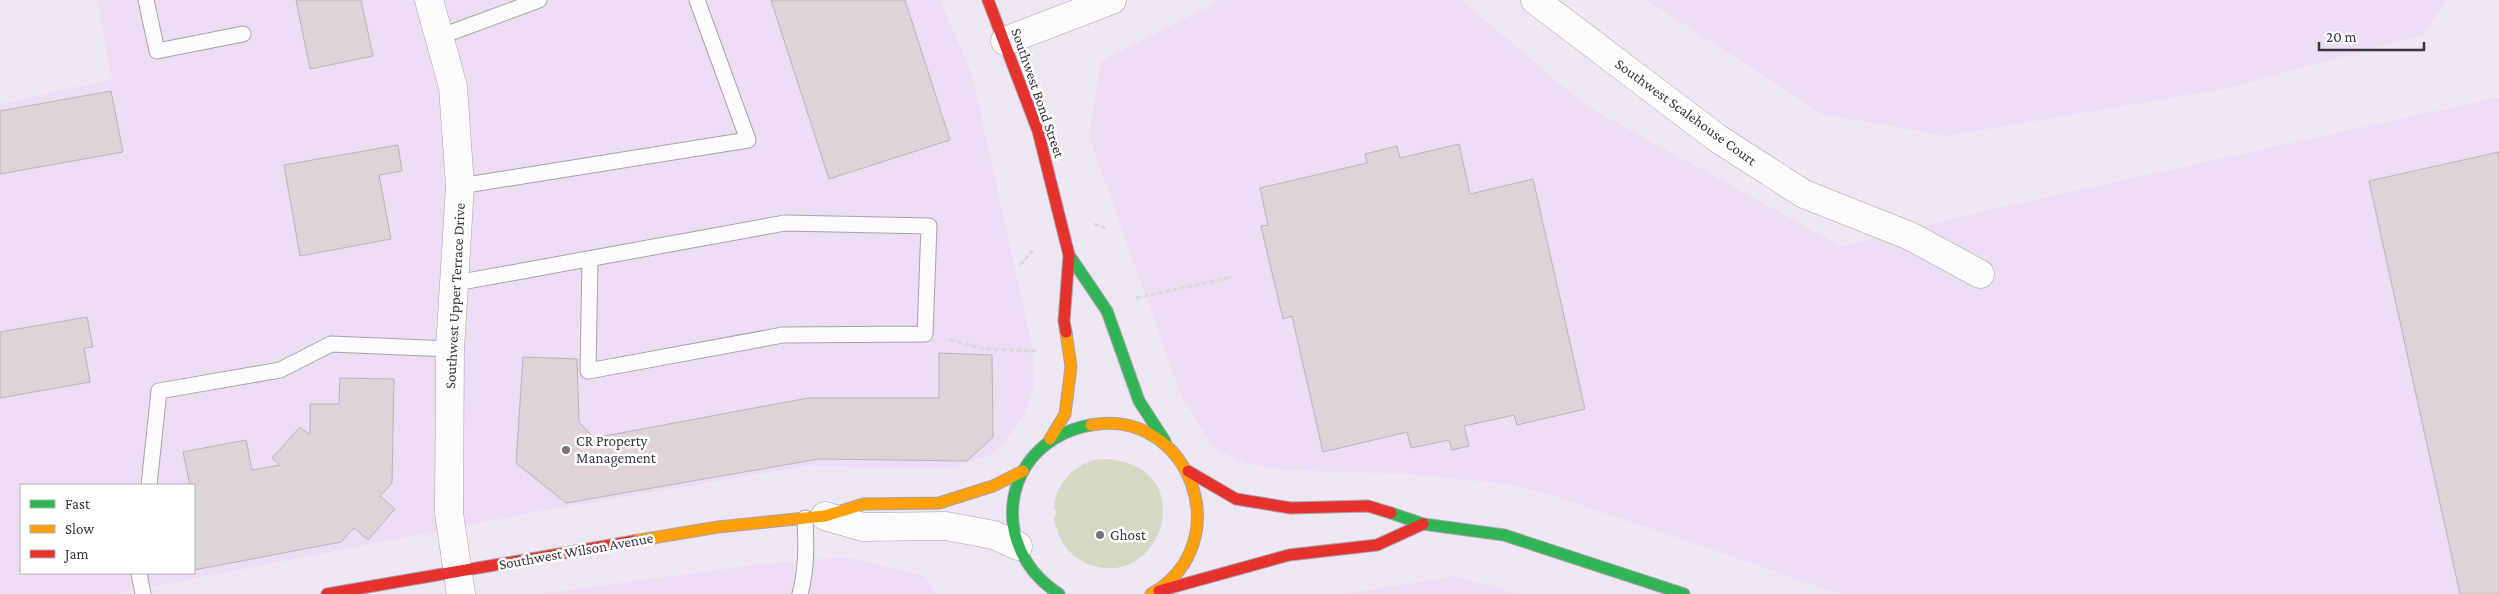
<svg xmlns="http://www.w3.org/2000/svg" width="2499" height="594" font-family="'Crimson Pro',serif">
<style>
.built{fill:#ecdcf4;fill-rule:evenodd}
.green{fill:#d5d8c2}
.building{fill:#ddd3d8;stroke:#bcb2b7}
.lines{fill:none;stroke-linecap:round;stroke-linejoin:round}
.lane-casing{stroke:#a8a1ac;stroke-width:17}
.street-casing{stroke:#a8a1ac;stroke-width:29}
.fast-casing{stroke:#a8a1ac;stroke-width:13}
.slow-casing{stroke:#a8a1ac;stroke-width:13}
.jam-casing{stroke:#a8a1ac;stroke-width:13}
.path{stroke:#dbd8dc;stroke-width:3;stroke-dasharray:5 2.5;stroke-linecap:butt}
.lane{stroke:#fdfbfd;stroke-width:15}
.street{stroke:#fdfbfd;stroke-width:28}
.fast{stroke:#30b455;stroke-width:11}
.slow{stroke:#ff9f0a;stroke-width:11}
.jam{stroke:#e5322d;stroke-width:11}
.poi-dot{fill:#7a727e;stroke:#fff;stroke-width:2}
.labels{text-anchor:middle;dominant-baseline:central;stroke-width:5;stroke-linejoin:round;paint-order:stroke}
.street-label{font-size:15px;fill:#3b343f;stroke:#fff}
.poi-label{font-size:15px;fill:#3b343f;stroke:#fff;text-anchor:start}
</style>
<rect width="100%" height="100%" fill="#efe6f4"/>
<path class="built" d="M97,0H940L972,75L1033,351L1034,384L1025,413L1007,440L992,454L949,469L807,466L535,512L116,594H0V104L112,79ZM21,485H194V573H21Z
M1221,0H1461L1585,105L1841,246L2003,207L2499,97V594H1841L1558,497L1505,484L1411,474L1285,470L1249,464L1213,448L1181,395L1089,137L1101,61Z
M1647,0H2446L2425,34L2224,89L1946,136L1822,114Z
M845,557L925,576L935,594H540L760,564Z
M1455,576L1517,594H1344Z"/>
<path class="green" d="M1099,459C1205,459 1164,594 1088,564C1067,555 1057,537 1054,517L1056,516V510L1054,509C1055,484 1074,464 1099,459Z"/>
<path class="building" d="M296,0H361L373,56L310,69Z
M771,0H905L950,140L829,179Z
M111,91L123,152L0,174V111Z
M1459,144L1470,194L1533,179L1585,409L1517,425L1514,415L1464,426L1469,446L1452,450L1449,440L1411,448L1407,432L1323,452L1292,316L1283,319L1261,226L1268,225L1260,188L1367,163L1365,154L1397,146L1400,158Z
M398,145L402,171L379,175L391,239L300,256L284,165Z
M2499,152V594H2460L2369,181Z
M87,317L93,347L84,348L90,382L0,398V332Z
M939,353L992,355L993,437L967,461L819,459L566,503L516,463L523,357L577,359L579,422L594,438L808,398H939Z
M340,378L394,379L392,483L380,496L395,509L368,540L354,528L341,542L194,570V485H190L183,452L246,440L252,470L280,465L272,458L300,427L310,435V404H339Z"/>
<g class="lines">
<defs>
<path id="lane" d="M146,0L157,51L243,34
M439,37L539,0
M460,186L748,140L697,0
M456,283L785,223L929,226L925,334L783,335L588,371L590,260
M149,485L159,391L280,370L331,344L450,349
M139,573L143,594
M800,594C807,569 806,544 805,518"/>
<path id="street" d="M429,0L453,87L460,186L450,349L449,513L461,594
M1535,0L1717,138L1804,194L1910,236L1980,274
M1005,41L1112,0
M825,516L863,527L946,526L994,535L1018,546"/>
<path id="fast" d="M1069,255L1107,311L1139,401L1165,441
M1391,513L1423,524L1504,535L1684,594
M1059,594C985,546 1002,441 1091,425"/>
<path id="slow" d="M1091,425C1190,407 1240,544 1151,594
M1050,439L1065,414L1071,367L1066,332
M634,541L718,527L825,516L864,504L939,503L993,486L1023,471"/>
<path id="jam" d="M988,0L1038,131L1069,255L1064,321L1066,332
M1188,471L1236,499L1291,508L1368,506L1391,513
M1159,591L1289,555L1377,545L1423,524
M327,594L634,541"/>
</defs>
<use href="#lane" class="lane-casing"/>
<use href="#street" class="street-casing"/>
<use href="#fast" class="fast-casing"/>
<use href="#slow" class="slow-casing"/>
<use href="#jam" class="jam-casing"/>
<path class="path" d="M1094,224L1108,229
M1020,265L1034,249
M1136,298L1232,277
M950,340L984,349L1038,351"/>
<use href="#lane" class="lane"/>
<use href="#street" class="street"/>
<use href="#fast" class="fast"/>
<use href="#slow" class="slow"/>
<use href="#jam" class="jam"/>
</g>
<g class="poi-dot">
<circle cx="566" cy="450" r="5"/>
<circle cx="1100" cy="535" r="5"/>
</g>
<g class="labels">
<g class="street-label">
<text transform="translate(1038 93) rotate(71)">Southwest Bond Street</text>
<text transform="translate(1686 112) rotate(36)">Southwest Scalehouse Court</text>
<text transform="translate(455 296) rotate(-87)">Southwest Upper Terrace Drive</text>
<text transform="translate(576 551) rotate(-10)">Southwest Wilson Avenue</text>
</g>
<g class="poi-label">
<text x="576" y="441">CR Property<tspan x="576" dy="17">Management</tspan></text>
<text x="1110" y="535">Ghost</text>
</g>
</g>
<rect x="20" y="484" width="175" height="90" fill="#ffffff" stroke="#b1aeb2"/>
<rect x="30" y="500" width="25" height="8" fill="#30b455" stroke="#b1aeb2"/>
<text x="65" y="509" font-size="15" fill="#3b343f">Fast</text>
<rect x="30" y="525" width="25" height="8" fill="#ff9f0a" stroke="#b1aeb2"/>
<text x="65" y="534" font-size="15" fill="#3b343f">Slow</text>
<rect x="30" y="550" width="25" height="8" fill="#e5322d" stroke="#b1aeb2"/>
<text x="65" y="559" font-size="15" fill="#3b343f">Jam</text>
<path d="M2319 42v8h105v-8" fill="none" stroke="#3b343f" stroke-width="2.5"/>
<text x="2326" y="42" font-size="15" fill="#3b343f" stroke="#ffffff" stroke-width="4" paint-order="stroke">20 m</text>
</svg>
